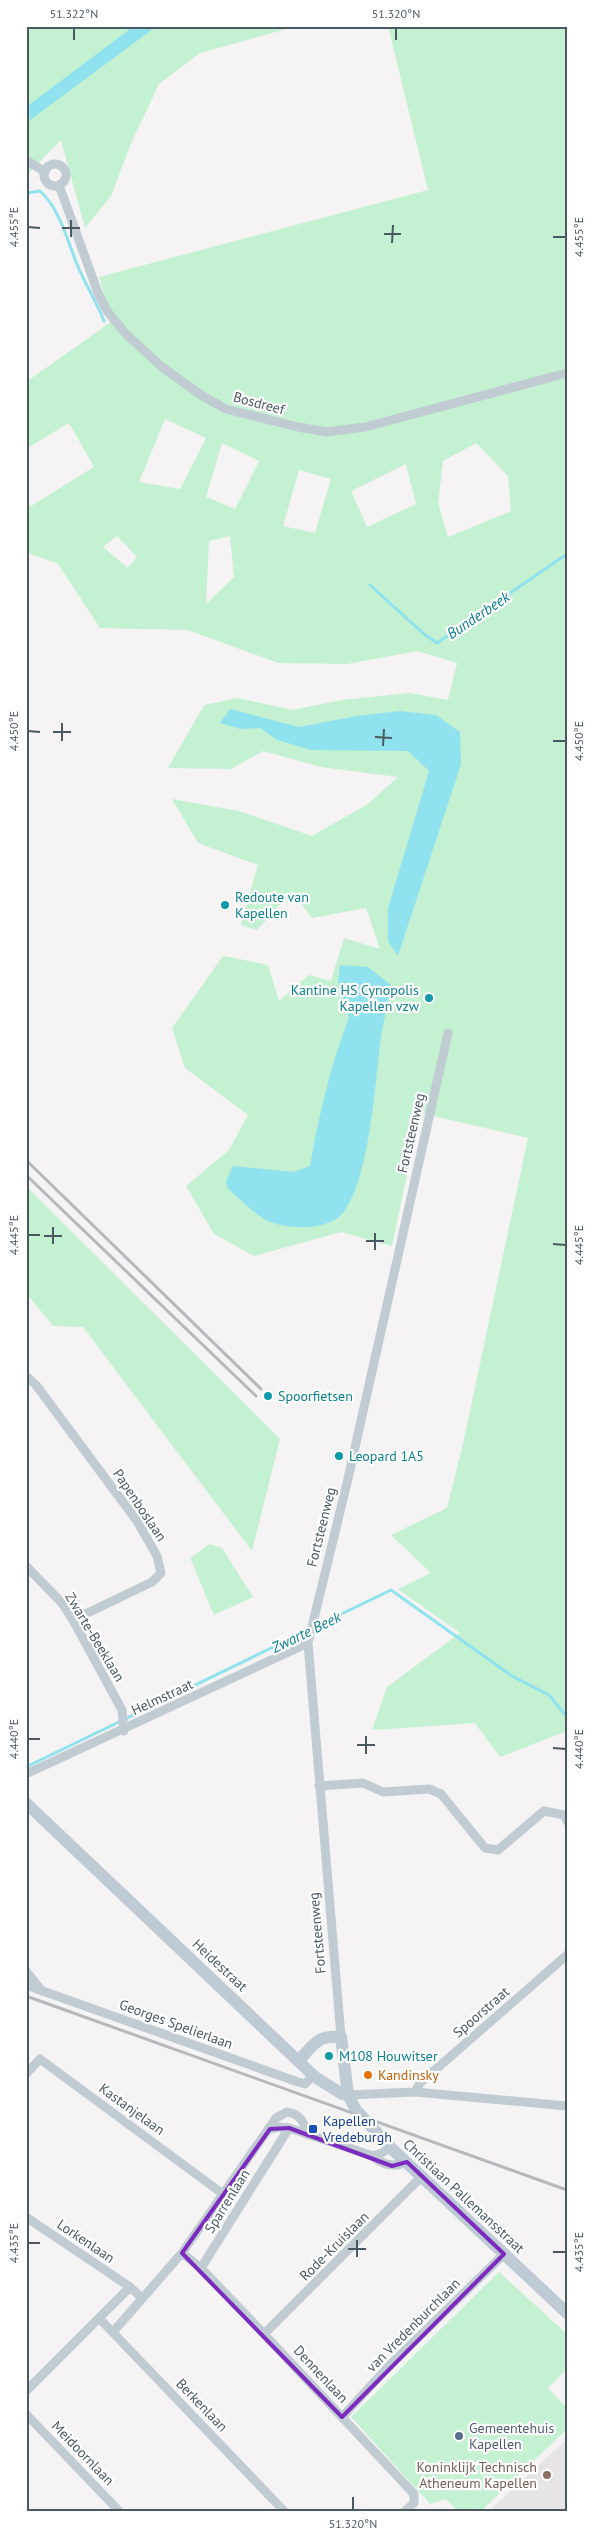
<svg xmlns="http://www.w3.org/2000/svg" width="593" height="2537" font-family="'PT Sans',sans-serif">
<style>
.education{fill:#e6e4e5}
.green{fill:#c3f1d1;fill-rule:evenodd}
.water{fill:#90e2ee}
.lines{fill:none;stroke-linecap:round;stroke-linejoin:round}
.stream{stroke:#90e2ee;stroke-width:3}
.street{stroke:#c1cbd2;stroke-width:9}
.secondary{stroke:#bfcbd4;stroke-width:12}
.rail{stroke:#b5b9bd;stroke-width:3}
.marked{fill:none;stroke:#7b2cbf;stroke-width:4;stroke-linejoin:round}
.ticks{fill:none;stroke:#4a5861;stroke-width:2}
.culture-dot{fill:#0f9aa8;stroke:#fff;stroke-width:2}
.food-dot{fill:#e8710a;stroke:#fff;stroke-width:2}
.transit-dot{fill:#1a4fb4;stroke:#fff;stroke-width:2}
.service-dot{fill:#5c6f8a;stroke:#fff;stroke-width:2}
.education-dot{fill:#8d6e63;stroke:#fff;stroke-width:2}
.labels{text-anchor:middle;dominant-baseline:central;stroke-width:4.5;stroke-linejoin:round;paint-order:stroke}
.street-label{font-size:14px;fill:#4a5861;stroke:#fff}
.culture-label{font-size:14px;fill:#0d838f;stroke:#fff;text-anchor:start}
.food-label{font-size:14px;fill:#c56008;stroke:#fff;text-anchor:start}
.transit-label{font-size:14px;fill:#164399;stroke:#fff;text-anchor:start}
.service-label{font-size:14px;fill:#4e5e75;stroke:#fff;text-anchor:start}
.education-label{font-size:14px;fill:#785e54;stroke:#fff;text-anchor:end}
.water-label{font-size:15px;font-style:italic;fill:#0c8193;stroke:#fff}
.neatline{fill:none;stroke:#4a5861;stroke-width:2}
.ticks-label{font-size:12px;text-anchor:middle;fill:#4a5861}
</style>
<rect width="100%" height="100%" fill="#f5f3f3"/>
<path class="education" d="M567,2439V2511H489Z"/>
<path class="green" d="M26,26H297L200,53L159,84L132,141L111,196L85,228L61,140L26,176Z
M388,26H567V1731L500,1757L475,1723L372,1730L387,1687L460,1633L398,1589L431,1573L391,1535L447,1508L463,1444L528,1138L420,1113L392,1246L341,1232L254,1256L214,1234L186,1186L229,1150L248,1115L185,1068L172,1028L223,956L268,965L279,1001L309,975L331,981L344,938L380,949L366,908L312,918L292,891L257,930L241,925L258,865L198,843L172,799L239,811L312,836L368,804L398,777L321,767L263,751L231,769L168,768L204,705L238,698L292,710L342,700L409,693L448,700L457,663L418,651L347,664L278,663L188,630L100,628L58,564L26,552V501L31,506L94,467L69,423L26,449V382L111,322L99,277L428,190ZM165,419L206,438L180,489L139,482ZM222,443L259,461L235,509L206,497ZM476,443L508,476L511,511L448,537L438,503L443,461ZM406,464L416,504L367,527L351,491ZM299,470L331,479L315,533L283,526ZM117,536L137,557L128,568L103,547ZM230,536L234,577L206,604L209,541Z
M26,1186L280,1439L252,1551L83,1327L53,1326L26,1293Z
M210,1544L222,1548L253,1597L214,1615L190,1558Z
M499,2272L567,2334V2369L548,2388L567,2408V2429L481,2511H458L446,2499L430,2504L351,2417Z"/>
<path class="water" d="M134,26H157L26,123V107Z
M230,709L299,727L357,716L400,711L436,715L460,732L461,764L398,956L388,941V908L429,771L408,751L311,750L277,740L260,728L241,729L220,723Z
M340,965L368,967L391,985C388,1002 384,1020 381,1037C375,1082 370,1181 342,1214C327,1231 285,1230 266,1220C253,1213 240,1199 228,1189L226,1181L233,1166L294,1172L310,1166C319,1115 330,1066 349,1018L338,982Z"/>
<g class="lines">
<path class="stream" d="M26,197L28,193L40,191C61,210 68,244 79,269C87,287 97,303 104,321
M370,585L424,634L437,643L567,554
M26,1767L391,1590L512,1676L549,1695L567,1717"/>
<path class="street" d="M26,160L45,172
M44 175a11 11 0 1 1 22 0a11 11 0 1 1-22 0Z
M59,185L98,293L107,311L126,334L162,367L201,395L226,409L298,427L326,432L365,427L567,373
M26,1376L36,1385L137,1521L157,1556L161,1573L152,1582L73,1620
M26,1566L62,1603L73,1620L122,1710L124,1731
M26,1774L308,1643
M319,1786L363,1783L383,1792L429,1789L441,1794L485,1848L498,1850L544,1811L564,1815L567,1821
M26,1971L42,1991
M26,1985L295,2081L305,2084L313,2075
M341,2037L308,1643L347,1483L448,1033
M26,2074L40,2059L223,2194
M415,2092L420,2083L567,1955
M348,2095L415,2092L567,2106
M270,2129L280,2127L289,2128L373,2156C383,2166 395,2167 407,2162
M308,2135C304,2123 301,2114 287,2112L276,2118L182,2253L201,2268L264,2334L414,2494V2503L405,2511
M373,2156L382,2153L390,2147
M26,2217L130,2287
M201,2268L289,2128
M99,2318L284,2511
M113,2332L182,2253
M264,2334L422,2176
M26,2391L130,2287L142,2298
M26,2414L119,2511
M342,2417L389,2366L504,2254"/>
<path class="secondary" d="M26,1803L315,2077L342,2094L348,2095
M299,2060C315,2044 317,2035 341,2037L348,2095L356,2110L390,2147L567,2313"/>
<path class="rail" d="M26,1160L261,1389
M26,1175L256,1396
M26,1996L567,2190"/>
</g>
<path class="marked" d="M289,2128L392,2166L407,2162L504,2254L342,2417L182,2253L270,2129Z"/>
<path class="ticks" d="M74,40V28M396,40V28M28,227L40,228M62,228H80M384,234H401M71,237V220M553,237H566M392,243L393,225M28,731L40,732M53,732H71M375,737L392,738M62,741V723M553,741H566M383,746L384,729M28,1235H40M44,1236H62M366,1241H384M53,1244V1227M553,1244L566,1245M375,1250V1233M28,1739H40M357,1745H375M553,1748L566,1749M366,1754V1736M28,2243H40M348,2249H366M553,2252H566M357,2257V2240M353,2510V2497"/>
<g class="culture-dot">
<circle cx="225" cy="905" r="5"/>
<circle cx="429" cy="998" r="5"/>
<circle cx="268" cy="1396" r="5"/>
<circle cx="339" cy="1456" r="5"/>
<circle cx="329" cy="2056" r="5"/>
</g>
<circle class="food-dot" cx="368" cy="2075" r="5"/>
<rect class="transit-dot" x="308" y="2124" width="10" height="10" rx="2.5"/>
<circle class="service-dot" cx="459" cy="2436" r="5"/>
<circle class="education-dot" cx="547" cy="2475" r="5"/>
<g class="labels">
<g class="street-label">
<text transform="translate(259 403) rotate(15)">Bosdreef</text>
<text transform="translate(411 1133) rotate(-77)">Fortsteenweg</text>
<text transform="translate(140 1505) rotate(56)">Papenboslaan</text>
<text transform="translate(321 1527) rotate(-76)">Fortsteenweg</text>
<text transform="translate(95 1637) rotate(59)">Zwarte-Beeklaan</text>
<text transform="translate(162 1697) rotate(-25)">Helmstraat</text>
<text transform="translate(317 1933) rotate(-95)">Fortsteenweg</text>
<text transform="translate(220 1965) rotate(43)">Heidestraat</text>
<text transform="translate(481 2012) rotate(-41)">Spoorstraat</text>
<text transform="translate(176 2024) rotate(20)">Georges Spelierlaan</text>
<text transform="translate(132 2109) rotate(36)">Kastanjelaan</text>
<text transform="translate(464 2196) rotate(43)">Christiaan Pallemansstraat</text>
<text transform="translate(227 2201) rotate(-58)">Sparrenlaan</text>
<text transform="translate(86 2241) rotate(34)">Lorkenlaan</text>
<text transform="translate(334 2246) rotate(-45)">Rode-Kruislaan</text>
<text transform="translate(413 2325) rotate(-45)">van Vredenburchlaan</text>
<text transform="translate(321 2374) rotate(47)">Dennenlaan</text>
<text transform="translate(202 2405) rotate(46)">Berkenlaan</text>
<text transform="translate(83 2453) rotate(46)">Meidoornlaan</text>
</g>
<g class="culture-label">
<text x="235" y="897">Redoute van<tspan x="235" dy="16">Kapellen</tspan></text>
<text x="419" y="990" text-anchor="end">Kantine HS Cynopolis<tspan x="419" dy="16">Kapellen vzw</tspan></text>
<text x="278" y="1396">Spoorfietsen</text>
<text x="349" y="1456">Leopard 1A5</text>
<text x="339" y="2056">M108 Houwitser</text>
</g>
<g class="food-label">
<text x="378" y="2075">Kandinsky</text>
</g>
<g class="transit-label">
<text x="323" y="2121">Kapellen<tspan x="323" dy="16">Vredeburgh</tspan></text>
</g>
<g class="service-label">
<text x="469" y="2428">Gemeentehuis<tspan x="469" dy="16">Kapellen</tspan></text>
</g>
<g class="education-label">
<text x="537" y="2467">Koninklijk Technisch<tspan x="537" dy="16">Atheneum Kapellen</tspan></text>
</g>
<g class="water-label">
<text transform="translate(478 615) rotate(-34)">Bunderbeek</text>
<text transform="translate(306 1632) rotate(-26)">Zwarte Beek</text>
</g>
</g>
<rect width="593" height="2537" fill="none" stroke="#ffffff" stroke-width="55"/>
<rect x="28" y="28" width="538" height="2482" class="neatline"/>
<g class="ticks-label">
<text x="74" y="18">51.322°N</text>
<text x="396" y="18">51.320°N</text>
<text transform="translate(14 227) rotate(-90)" y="4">4.455°E</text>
<text transform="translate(579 237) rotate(-90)" y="4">4.455°E</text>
<text transform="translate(14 731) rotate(-90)" y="4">4.450°E</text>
<text transform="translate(579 741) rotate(-90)" y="4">4.450°E</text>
<text transform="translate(14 1235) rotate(-90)" y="4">4.445°E</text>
<text transform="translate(579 1245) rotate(-90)" y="4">4.445°E</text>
<text transform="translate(14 1739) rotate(-90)" y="4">4.440°E</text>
<text transform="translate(579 1749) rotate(-90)" y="4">4.440°E</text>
<text transform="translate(14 2243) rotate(-90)" y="4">4.435°E</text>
<text transform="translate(579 2252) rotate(-90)" y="4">4.435°E</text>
<text x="353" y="2528">51.320°N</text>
</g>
</svg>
